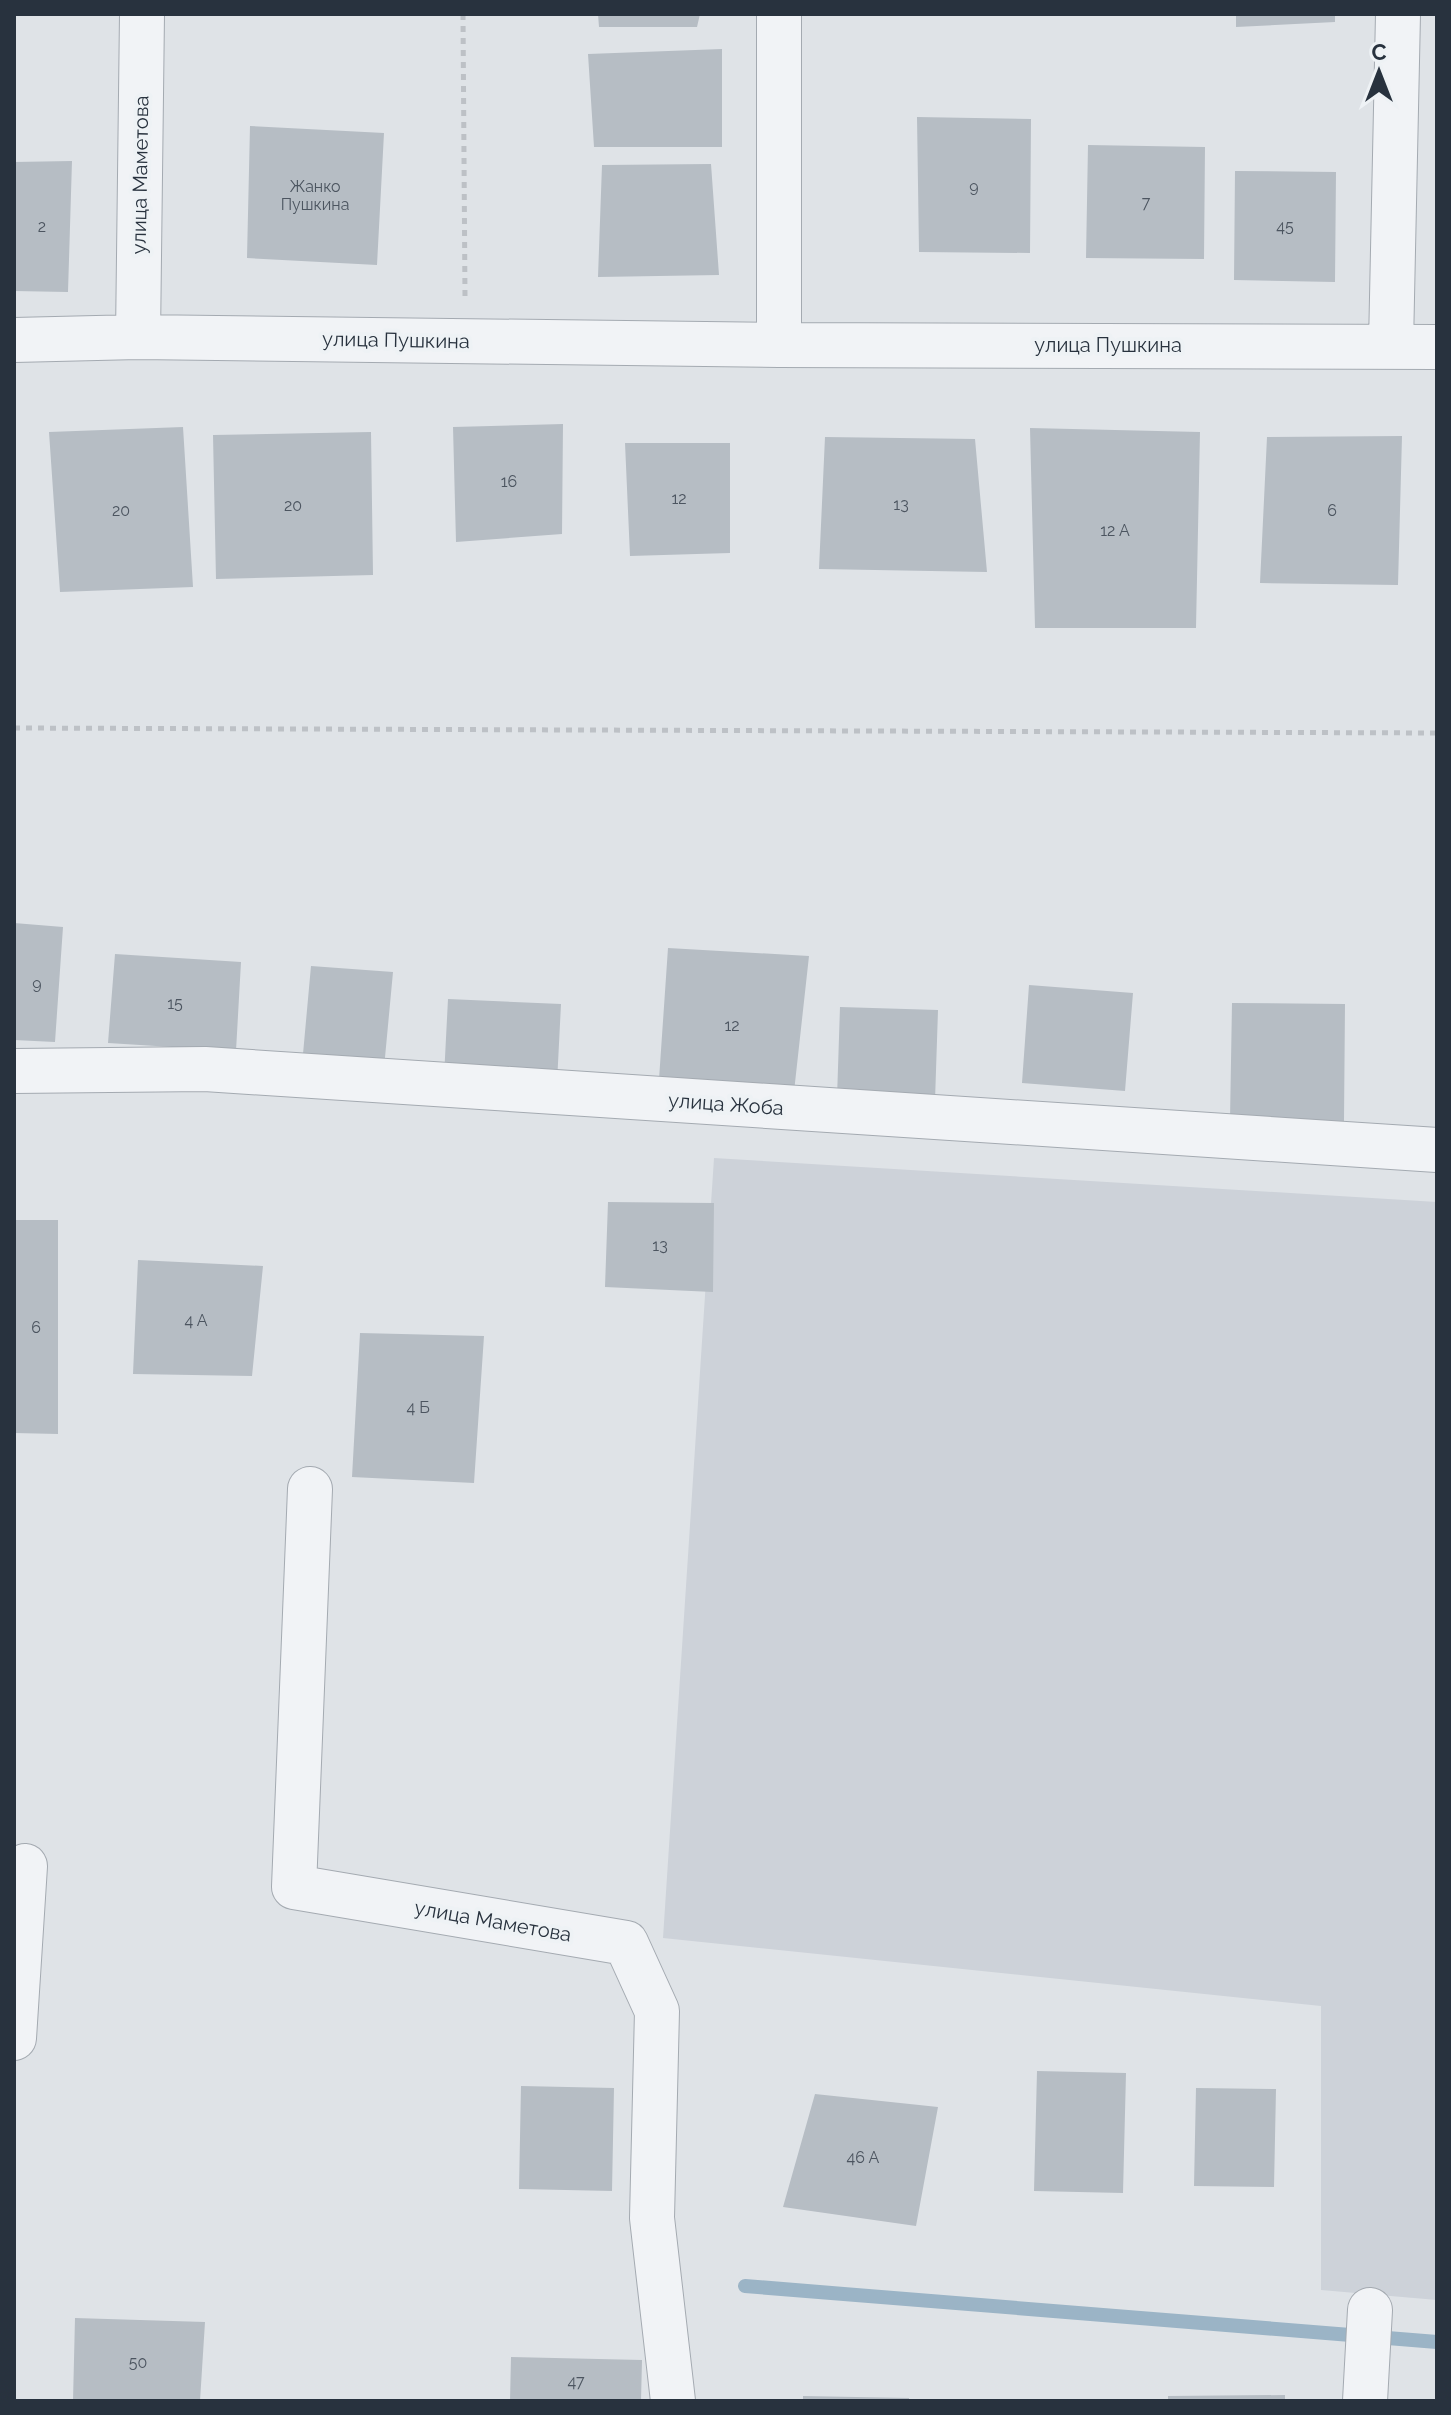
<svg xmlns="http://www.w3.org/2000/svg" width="1451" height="2415" font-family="Raleway,sans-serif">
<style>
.built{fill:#cdd2d9}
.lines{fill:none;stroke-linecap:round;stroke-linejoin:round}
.stream{stroke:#9bb4c6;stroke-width:14}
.building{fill:#b6bdc4}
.minor-casing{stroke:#a4aab1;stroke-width:46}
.path{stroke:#bdc1c6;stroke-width:5;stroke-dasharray:6 6;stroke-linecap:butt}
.minor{stroke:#f1f3f6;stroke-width:44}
.labels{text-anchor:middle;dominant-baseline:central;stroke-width:8;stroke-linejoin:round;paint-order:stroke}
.number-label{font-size:16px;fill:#4c5560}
.street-label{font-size:20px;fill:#28323e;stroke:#eef2f5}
</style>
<rect width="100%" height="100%" fill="#dfe3e7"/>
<path class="built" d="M714,1158L1437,1202V2300L1321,2290V2006L663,1938Z"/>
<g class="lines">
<path class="stream" d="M745,2286L1437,2342"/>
</g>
<path class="building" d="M598,14H700L697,27H599Z
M1236,14H1335V22L1236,27Z
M722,49V147H594L588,54Z
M917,117L1031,119L1030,253L919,252Z
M250,126L384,133L377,265L247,258Z
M1088,145L1205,147L1204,259L1086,258Z
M72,161L68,292L14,291V162Z
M711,164L719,275L598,277L602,165Z
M1235,171L1336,172L1335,282L1234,280Z
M563,424L562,534L456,542L453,427Z
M183,427L193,587L60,592L49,432Z
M1030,428L1200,432L1196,628H1035Z
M371,432L373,575L216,579L213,435Z
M1402,436L1398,585L1260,583L1267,437Z
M825,437L975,439L987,572L819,569Z
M625,443H730V553L630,556Z
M14,923L63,927L55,1042L14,1040Z
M668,948L809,956L793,1101L658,1094Z
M115,954L241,962L236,1051L108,1043Z
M311,966L393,972L384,1068L302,1065Z
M1029,985L1133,993L1125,1091L1022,1083Z
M448,999L561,1004L557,1083L444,1077Z
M1232,1003L1345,1004L1344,1121L1230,1120Z
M840,1007L938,1010L935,1101L837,1098Z
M608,1202L714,1203L713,1292L605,1287Z
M14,1220H58V1434L14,1433Z
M138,1260L263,1266L252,1376L133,1374Z
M360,1333L484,1336L474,1483L352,1477Z
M1037,2071L1126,2073L1123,2193L1034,2191Z
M521,2086L614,2088L612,2191L519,2189Z
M1196,2088L1276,2089L1274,2187L1194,2186Z
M815,2094L938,2107L916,2226L783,2207Z
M75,2318L205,2322L200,2401H73Z
M511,2357L642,2360L641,2401H510Z
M1285,2395V2401H1168V2396Z
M803,2396L909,2398V2401H803Z"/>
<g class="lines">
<defs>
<path id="minor" d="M779,14V345
M138,337L142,14
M14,340L138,337L779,345L1437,347
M1391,345L1398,14
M14,1071L205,1069L1437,1150
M310,1489L294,1887L626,1943L657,2011L652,2218L673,2401
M14,2038L25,1866
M1365,2401L1370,2310"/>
</defs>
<use href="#minor" class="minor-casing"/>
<path class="path" d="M463,14L465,297
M14,728L1437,733"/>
<use href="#minor" class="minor"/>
</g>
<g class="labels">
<g class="number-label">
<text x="315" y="186">Жанко<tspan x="315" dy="18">Пушкина</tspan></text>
<text x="974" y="186">9</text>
<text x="1146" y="202">7</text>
<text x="42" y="226">2</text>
<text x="1285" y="226">45</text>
<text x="509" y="481">16</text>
<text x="679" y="498">12</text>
<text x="901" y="504">13</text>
<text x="293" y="505">20</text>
<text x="121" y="510">20</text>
<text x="1332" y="510">6</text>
<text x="1115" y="530">12 А</text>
<text x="37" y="983">9</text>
<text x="175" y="1003">15</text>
<text x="732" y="1025">12</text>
<text x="660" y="1245">13</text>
<text x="196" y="1320">4 А</text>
<text x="36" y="1327">6</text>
<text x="418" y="1407">4 Б</text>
<text x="863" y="2157">46 А</text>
<text x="138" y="2362">50</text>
<text x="576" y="2381">47</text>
</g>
<g class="street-label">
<text transform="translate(140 175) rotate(-89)">улица Маметова</text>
<text transform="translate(396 340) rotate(1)">улица Пушкина</text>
<text x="1108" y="345">улица Пушкина</text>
<text transform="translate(726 1104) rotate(4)">улица Жоба</text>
<text transform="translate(493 1921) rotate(10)">улица Маметова</text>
</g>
</g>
<rect width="1451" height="2415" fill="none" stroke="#28323e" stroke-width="32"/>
<g transform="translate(1379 72)" stroke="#eef2f5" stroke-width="6" paint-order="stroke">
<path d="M0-6L14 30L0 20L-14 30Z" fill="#28323e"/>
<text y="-12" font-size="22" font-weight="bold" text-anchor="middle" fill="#28323e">С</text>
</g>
</svg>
